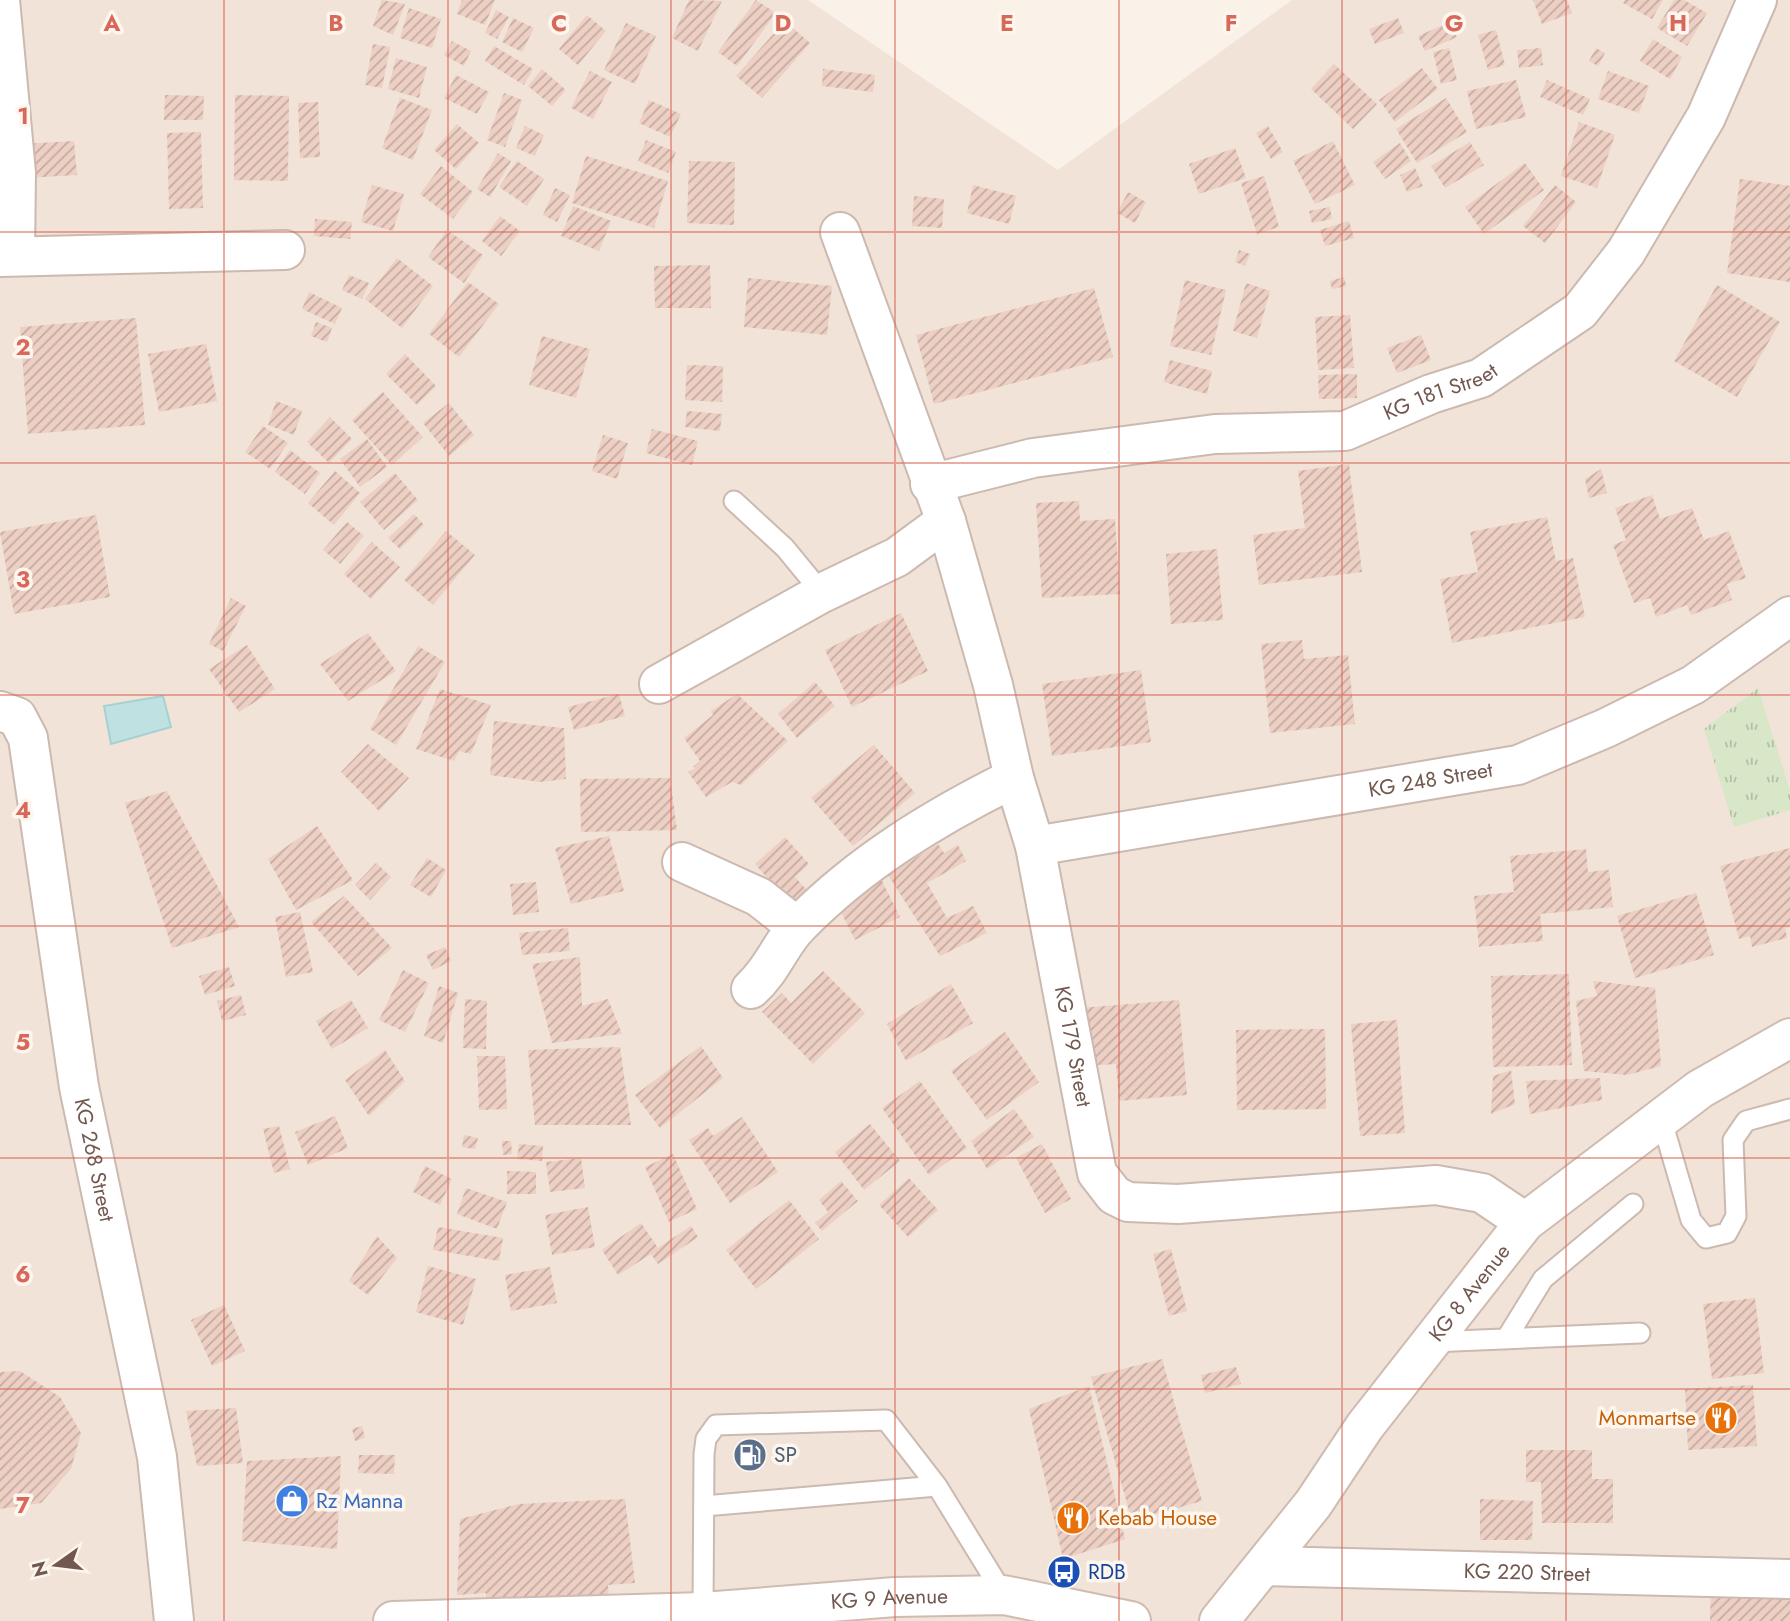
<svg xmlns="http://www.w3.org/2000/svg" width="1790" height="1621" font-family="Jost,sans-serif">
<style>
.residential{fill:#f1e3d8}
.grass{fill:url(#grass-tufts)}
.water{fill:#bfe1e2;stroke:#a6d1d3;stroke-width:2}
.building{fill:url(#building-hatch)}
.lines{fill:none;stroke-linecap:round;stroke-linejoin:round}
.lane-casing{stroke:#ccb9b0;stroke-width:23}
.street-casing{stroke:#ccb9b0;stroke-width:42}
.secondary-casing{stroke:#d0bbb0;stroke-width:42}
.lane{stroke:#fff;stroke-width:19}
.street{stroke:#fff;stroke-width:38}
.secondary{stroke:#fff;stroke-width:38}
.grid{fill:none;stroke:#d8695a;stroke-width:2;stroke-opacity:0.55}
.labels{text-anchor:middle;dominant-baseline:central;stroke-width:7;stroke-linejoin:round;paint-order:stroke}
.street-label{font-size:21px;fill:#72584f;stroke:#fdf6ef}
.food-label{font-size:21px;fill:#c56008;stroke:#fdf6ef;text-anchor:end}
.service-label{font-size:21px;fill:#4e5e75;stroke:#fdf6ef;text-anchor:start}
.shop-label{font-size:21px;fill:#366cbe;stroke:#fdf6ef;text-anchor:start}
.transit-label{font-size:21px;fill:#164399;stroke:#fdf6ef;text-anchor:start}
.grid-label{font-size:23px;text-anchor:middle;font-weight:bold;fill:#d8695a;stroke:#fdf6ef;stroke-width:7;stroke-linejoin:round;paint-order:stroke}
</style>
<defs>
<pattern id="grass-tufts" width="24" height="20" patternUnits="userSpaceOnUse" patternTransform="scale(1.75)"><rect width="24" height="20" fill="#d8e7c8"/><path d="M3 7l-1-3M5 7V3M7 7l1-3M15 17l-1-3M17 17v-4M19 17l1-3" fill="none" stroke="#b4bea5"/></pattern>
<pattern id="building-hatch" width="6" height="6" patternUnits="userSpaceOnUse" patternTransform="scale(1.75)"><rect width="6" height="6" fill="#edcfc3"/><path d="M-1 1l2-2M0 6l6-6M5 7l2-2" fill="none" stroke="#c4aba1"/></pattern>
</defs>
<rect width="100%" height="100%" fill="#faf2e9"/>
<path class="residential" d="M0,0H808L1058,170L1292,0H1790V1621H0Z"/>
<path class="grass" d="M1758,688L1790,791V810L1734,827L1704,729Z"/>
<path class="water" d="M163,696L171,727L111,744L104,706Z"/>
<path class="building" d="M382,0L405,4L393,35L373,26Z
M462,0H495L485,25L457,14Z
M689,0L722,1L698,51L672,38Z
M756,0L776,13L737,66L718,52Z
M1533,0H1567L1572,13L1542,24Z
M1625,0H1663L1652,19L1623,3Z
M1674,0H1684L1707,13L1687,46L1657,28Z
M409,8L441,19L432,48L400,38Z
M496,10L509,17L497,39L485,33Z
M587,15L606,31L578,65L559,49Z
M513,18L534,28L522,52L502,42Z
M1398,18L1404,33L1375,44L1369,29Z
M785,21L810,43L762,98L736,76Z
M1450,22L1457,37L1425,51L1418,36Z
M626,23L656,36L635,84L604,70Z
M1496,30L1505,65L1488,70L1478,35Z
M1653,39L1682,57L1670,79L1640,61Z
M452,41L471,51L464,66L444,55Z
M373,44L390,47L382,88L365,85Z
M494,46L533,69L524,85L485,61Z
M1449,48L1457,80L1441,84L1433,52Z
M1541,48L1543,65L1519,68L1517,50Z
M1596,48L1605,53L1598,66L1589,61Z
M396,58L427,67L419,98L388,89Z
M1334,64L1377,104L1353,129L1311,89Z
M1422,68L1438,89L1395,122L1379,100Z
M542,69L566,90L552,106L528,86Z
M823,69L875,75L873,92L822,86Z
M590,71L612,82L593,119L571,108Z
M1608,71L1649,86L1639,113L1598,99Z
M456,75L489,92L477,114L444,98Z
M1516,80L1526,117L1476,129L1467,91Z
M1547,80L1590,99L1583,115L1540,97Z
M504,93L522,100L505,147L487,140Z
M165,95L204,96L203,120H164Z
M235,95L289,96L288,181L234,180Z
M400,98L432,110L413,160L382,148Z
M1446,98L1467,132L1417,163L1396,129Z
M649,100L681,114L670,137L639,123Z
M318,102L320,157L300,158L298,103Z
M1579,122L1615,135L1597,188L1561,176Z
M457,124L479,143L456,169L434,150Z
M525,126L544,135L535,156L516,148Z
M1268,126L1283,152L1271,159L1256,133Z
M201,132L203,208L169,209L167,133Z
M646,140L676,152L668,173L638,161Z
M74,141L77,175L25,178L23,144Z
M1333,141L1355,185L1315,204L1293,161Z
M1470,142L1484,165L1445,188L1431,166Z
M1400,143L1411,161L1385,179L1373,162Z
M1235,148L1246,178L1199,194L1189,164Z
M498,153L511,161L490,197L477,189Z
M586,156L668,181L654,228L572,203Z
M517,161L544,179L527,206L499,187Z
M689,161L735,162L734,225L687,223Z
M1525,163L1544,190L1484,234L1465,207Z
M441,166L473,192L453,219L420,194Z
M1415,168L1423,186L1407,192L1400,175Z
M1264,176L1279,227L1257,234L1241,183Z
M1740,179L1790,186V282L1727,273Z
M372,185L404,194L393,231L361,222Z
M973,185L1016,196L1009,224L967,213Z
M1555,185L1576,202L1545,243L1523,226Z
M555,188L570,195L557,222L543,215Z
M1128,192L1146,202L1135,223L1117,213Z
M914,196L944,199L942,228L912,226Z
M573,206L611,221L599,251L561,236Z
M1330,207L1332,219L1312,223L1309,211Z
M500,216L520,231L501,256L482,241Z
M315,219L352,222L350,239L314,236Z
M1349,221L1354,238L1325,246L1320,230Z
M447,230L483,255L464,283L428,257Z
M1239,250L1250,254L1245,266L1235,262Z
M397,258L433,286L402,328L365,299Z
M710,265L711,308H655L654,266Z
M349,275L369,283L362,299L342,290Z
M1344,277L1346,286L1332,289L1330,281Z
M748,278L832,286L827,335L744,327Z
M1185,280L1226,290L1211,355L1170,346Z
M468,282L499,304L459,357L429,334Z
M1246,283L1270,291L1257,338L1233,331Z
M1717,285L1780,322L1737,397L1674,361Z
M1094,288L1113,357L934,404L916,335Z
M309,292L342,308L335,324L302,309Z
M1350,315L1354,368L1318,370L1315,317Z
M136,318L145,425L28,434L20,327Z
M316,322L332,328L327,342L311,336Z
M1421,335L1431,360L1397,373L1387,348Z
M542,336L590,349L576,398L529,385Z
M206,344L217,401L159,412L148,354Z
M405,354L436,386L417,405L386,374Z
M1170,360L1212,371L1207,394L1164,382Z
M687,365L723,366L722,402L685,400Z
M1357,374V398L1319,399L1318,375Z
M383,392L423,437L392,465L352,420Z
M276,401L302,411L294,435L268,425Z
M449,403L474,435L449,456L423,423Z
M687,411L722,414L720,431L685,427Z
M330,417L352,439L329,463L307,442Z
M263,426L288,443L270,469L245,452Z
M652,429L698,441L692,465L646,453Z
M603,435L628,443L617,479L592,471Z
M367,439L387,467L360,487L340,459Z
M290,450L320,473L305,494L275,472Z
M1349,464L1362,572L1259,585L1253,535L1305,528L1298,471Z
M1601,469L1607,493L1589,498L1585,479Z
M335,471L360,493L334,525L308,503Z
M395,473L418,500L384,530L360,502Z
M1652,495L1660,519L1692,508L1704,540L1729,531L1746,578L1727,584L1732,600L1691,615L1687,605L1656,617L1650,598L1634,603L1613,545L1626,540L1615,508Z
M1079,501L1080,521L1115,519L1120,594L1042,598L1036,503Z
M414,514L424,525L400,549L388,538Z
M96,515L110,597L14,614L0,532Z
M1547,517L1556,561L1573,558L1585,617L1452,643L1440,579L1478,572L1470,532Z
M347,522L364,536L340,564L323,550Z
M446,531L475,555L433,605L404,580Z
M372,542L400,567L371,599L344,574Z
M1217,549L1223,620L1171,624L1166,554Z
M231,598L246,606L223,651L209,644Z
M901,613L928,671L852,707L825,650Z
M368,633L396,671L348,701L320,664Z
M1302,640L1304,659L1348,655L1355,724L1270,733L1261,644Z
M247,645L275,689L239,712L209,669Z
M418,646L445,662L396,745L370,729Z
M1141,670L1151,742L1052,756L1042,684Z
M815,682L835,706L797,738L778,714Z
M440,689L491,705L471,754L459,751L454,761L416,749Z
M619,694L625,716L574,730L568,707Z
M737,694L788,741L741,785L732,782L706,797L688,772L696,768L693,767L700,761L684,738L713,715L711,711Z
M494,721L564,728L566,779L540,782L490,775Z
M368,744L409,778L379,811L341,772Z
M874,745L915,793L853,846L811,798Z
M670,778L677,830L581,832L580,779Z
M167,791L239,927L172,948L125,803Z
M317,826L353,880L296,910L268,859Z
M609,836L624,891L571,904L555,848Z
M785,837L809,864L795,877L813,897L797,912L755,864Z
M938,844L944,853L958,845L966,861L927,883L947,918L973,906L987,933L940,956L888,875Z
M1790,848V927L1785,928L1787,938L1752,947L1750,936L1739,939L1720,866Z
M1586,849L1588,872L1609,870L1613,907L1540,914L1543,941L1479,947L1474,896L1514,892L1510,856Z
M427,858L446,870L431,897L410,885Z
M376,863L391,877L370,900L355,885Z
M881,879L900,917L855,940L836,902Z
M536,882L539,912L513,915L510,884Z
M1696,893L1714,955L1635,978L1617,916Z
M344,896L392,948L358,976L311,922Z
M300,912L313,972L286,977L275,917Z
M568,928L570,951L522,955L519,933Z
M445,947L451,961L433,970L426,955Z
M580,957L582,1006L608,999L622,1034L552,1043L532,964Z
M229,967L235,986L205,995L199,976Z
M403,970L429,983L405,1032L379,1020Z
M823,971L865,1013L813,1064L762,1012L782,993L791,1003Z
M1569,974L1572,1065L1493,1067L1491,976Z
M1593,981L1655,988L1661,1066L1627,1075L1584,1071L1576,1001L1597,996Z
M951,984L973,1023L906,1061L887,1024Z
M439,986L458,993L443,1043L424,1036Z
M241,995L246,1015L222,1021L217,1001Z
M465,999L487,1001L486,1049L463,1048Z
M351,1000L368,1028L332,1049L316,1021Z
M1179,1000L1187,1095L1119,1101L1116,1064L1086,1066L1081,1008Z
M1397,1020L1405,1133L1360,1136L1351,1024Z
M1325,1029L1326,1109L1237,1110L1236,1030Z
M1005,1032L1039,1082L987,1120L951,1071Z
M701,1046L723,1078L660,1128L635,1095Z
M620,1047L631,1125H535L528,1050Z
M385,1050L405,1081L369,1116L345,1080Z
M477,1056H505L507,1109L479,1110Z
M1511,1070L1515,1104L1491,1114L1493,1076Z
M1600,1078L1602,1100L1530,1114L1526,1081Z
M920,1081L967,1148L929,1175L882,1108Z
M1014,1109L1034,1137L987,1169L971,1141Z
M335,1116L348,1148L308,1165L295,1132Z
M742,1117L778,1172L730,1203L689,1140L708,1128L713,1136Z
M870,1124L900,1161L864,1190L835,1152Z
M279,1126L290,1169L274,1173L263,1129Z
M464,1135L478,1138L475,1149L462,1147Z
M502,1141H511L512,1154L503,1155Z
M519,1144L543,1146L542,1161L517,1159Z
M1042,1144L1071,1199L1045,1213L1016,1158Z
M673,1154L697,1209L669,1222L645,1167Z
M581,1158L585,1188L550,1192L546,1162Z
M425,1166L452,1179L440,1205L413,1192Z
M507,1171L536,1172V1194H507Z
M909,1178L938,1210L908,1237L879,1205Z
M841,1181L858,1201L822,1231L815,1223L828,1212L819,1200Z
M466,1188L507,1202L497,1229L457,1214Z
M789,1200L819,1239L756,1289L726,1250Z
M588,1207L595,1247L552,1255L545,1215Z
M641,1223L658,1248L691,1226L698,1237L658,1264L651,1254L618,1275L602,1250Z
M438,1227L503,1238L499,1261L433,1250Z
M377,1236L397,1258L368,1295L349,1281Z
M1171,1249L1187,1311L1169,1316L1153,1254Z
M428,1266L476,1279L463,1325L416,1312Z
M550,1267L557,1303L511,1311L505,1275Z
M1755,1298L1764,1373L1712,1379L1703,1304Z
M224,1305L245,1351L212,1366L191,1320Z
M1162,1359L1202,1501L1132,1521L1091,1377Z
M1236,1367L1241,1384L1205,1393L1201,1375Z
M20,1371L60,1397L81,1433L71,1469L41,1503L0,1509V1372Z
M1753,1385L1757,1446L1688,1450L1685,1389Z
M1089,1386L1125,1539L1063,1559L1029,1409Z
M236,1408L243,1463L197,1466L186,1411Z
M362,1426L365,1438L355,1441L352,1429Z
M1526,1450H1592V1479H1613V1523H1542L1541,1482H1526Z
M359,1455H395L394,1474L358,1473Z
M341,1456L337,1549L242,1541L247,1461Z
M625,1499L635,1583L608,1585L609,1600L487,1609L486,1593L457,1595L460,1519L519,1504Z
M1480,1499L1533,1501L1532,1540H1480Z
M1790,1583V1621H1710L1711,1589Z"/>
<g class="lines">
<defs>
<path id="lane" d="M734,501L785,548L822,593
M1661,1118L1691,1220L1706,1238L1727,1233L1736,1216L1733,1140L1746,1121L1790,1109
M1506,1339L1543,1279L1633,1204
M1432,1342L1640,1333
M704,1506L937,1486
M703,1612L704,1454L706,1439L716,1425L886,1420L937,1486L1004,1595"/>
<g id="street">
<path d="M0,0L16,173L15,255"/>
<path id="s1" d="M840,232L946,521L993,685L1014,778L1035,846L1097,1173L1114,1195L1128,1202L1178,1204L1436,1185L1482,1193L1525,1222"/>
<path d="M0,257L285,250"/>
<path id="s2" d="M930,484L1033,458L1215,434L1345,431L1431,394L1481,378L1580,311L1626,252L1706,117L1757,0"/>
<path d="M659,684L822,593L897,557L946,521"/>
<path id="s3" d="M0,711L17,717L28,738L79,1087L157,1457L174,1621"/>
<path id="s4" d="M1035,846L1518,765L1606,728L1693,685L1790,616"/>
<path d="M682,862L759,897L797,927"/>
<path d="M751,989C774,968 780,944 799,925C861,862 935,817 1014,778"/>
<path id="s5" d="M1265,1566L1790,1579"/>
</g>
<g id="secondary">
<path id="s6" d="M393,1621L703,1612L895,1597L1004,1595L1131,1621"/>
<path id="s7" d="M1219,1621L1313,1504L1365,1426L1525,1222L1700,1089L1790,1038"/>
</g>
</defs>
<use href="#lane" class="lane-casing"/>
<use href="#street" class="street-casing"/>
<use href="#secondary" class="secondary-casing"/>
<use href="#lane" class="lane"/>
<use href="#street" class="street"/>
<use href="#secondary" class="secondary"/>
</g>
<path class="grid" d="M224,0V1621M448,0V1621M671,0V1621M895,0V1621M1119,0V1621M1342,0V1621M1566,0V1621M0,232H1790M0,463H1790M0,695H1790M0,926H1790M0,1158H1790M0,1389H1790"/>
<defs>
<symbol id="restaurant-disc" viewBox="-11 -11 22 22"><circle r="9.5" fill="#e8710a" stroke="#fdf6ef"/><path d="M-5-6h1v4h1v-4h1v4h1v-4h1v5L-1.5 .5V6h-2V.5L-5-1ZM5-6V6H3V1.5H1.5Q1.5-4 5-6Z" fill="#fff"/></symbol>
<symbol id="fuel-disc" viewBox="-11 -11 22 22"><circle r="9.5" fill="#5c6f8a" stroke="#fdf6ef"/><path d="M-5.5-6h7V0h2V4h1.3V-2.5L3-4.5l.8-.8L6-3V5H2.5V1h-1V6h-7ZM-4.2-4.7v3.2H.2V-4.7Z" fill="#fff"/></symbol>
<symbol id="shop-disc" viewBox="-11 -11 22 22"><circle r="9.5" fill="#3f7fe0" stroke="#fdf6ef"/><path d="M-5-2.5h2.3a2.7 3.5 0 0 1 5.4 0H5L5.5 6h-11ZM-1.5-2.5h3a1.5 2.3 0 0 0-3 0Z" fill="#fff"/></symbol>
<symbol id="bus-disc" viewBox="-11 -11 22 22"><circle r="9.5" fill="#1a4fb4" stroke="#fdf6ef"/><path d="M-5-6H5V4H4V6H2V4H-2V6H-4V4H-5ZM-3.5-4V0h7V-4ZM-3.5 1.2v1.5H-2V1.2ZM2 1.2v1.5H3.5V1.2Z" fill="#fff"/></symbol>
</defs>
<g fill-rule="evenodd">
<use href="#restaurant-disc" x="1702" y="1399" width="38" height="38"/>
<use href="#fuel-disc" x="731" y="1436" width="38" height="38"/>
<use href="#shop-disc" x="273" y="1482" width="38" height="38"/>
<use href="#restaurant-disc" x="1054" y="1499" width="38" height="38"/>
<use href="#bus-disc" x="1045" y="1553" width="38" height="38"/>
</g>
<g class="labels">
<g class="street-label">
<text stroke="none"><textPath href="#s2" startOffset="523">KG 181 Street</textPath></text>
<text stroke="none"><textPath href="#s4" startOffset="401">KG 248 Street</textPath></text>
<text stroke="none"><textPath href="#s1" startOffset="849">KG 179 Street</textPath></text>
<text stroke="none"><textPath href="#s3" startOffset="469">KG 268 Street</textPath></text>
<text stroke="none"><textPath href="#s7" startOffset="413">KG 8 Avenue</textPath></text>
<text stroke="none"><textPath href="#s5" startOffset="262">KG 220 Street</textPath></text>
<text stroke="none"><textPath href="#s6" startOffset="497">KG 9 Avenue</textPath></text>
</g>
<g class="food-label">
<text x="1696" y="1418">Monmartse</text>
<text x="1098" y="1518" text-anchor="start">Kebab House</text>
</g>
<g class="service-label">
<text x="774" y="1455">SP</text>
</g>
<g class="shop-label">
<text x="316" y="1501">Rz Manna</text>
</g>
<g class="transit-label">
<text x="1088" y="1572">RDB</text>
</g>
</g>
<g class="grid-label">
<text x="112" y="31">A</text>
<text x="336" y="31">B</text>
<text x="559" y="31">C</text>
<text x="783" y="31">D</text>
<text x="1007" y="31">E</text>
<text x="1231" y="31">F</text>
<text x="1454" y="31">G</text>
<text x="1678" y="31">H</text>
<text x="23" y="124">1</text>
<text x="23" y="355">2</text>
<text x="23" y="587">3</text>
<text x="23" y="818">4</text>
<text x="23" y="1050">5</text>
<text x="23" y="1282">6</text>
<text x="23" y="1513">7</text>
</g>
<g transform="translate(56 1565) rotate(256)" stroke="#fdf6ef" stroke-width="5" paint-order="stroke">
<path d="M0-5L12 26L0 18L-12 26Z" fill="#72584f"/>
<text y="-10" font-size="19" font-weight="bold" text-anchor="middle" fill="#72584f">N</text>
</g>
</svg>
